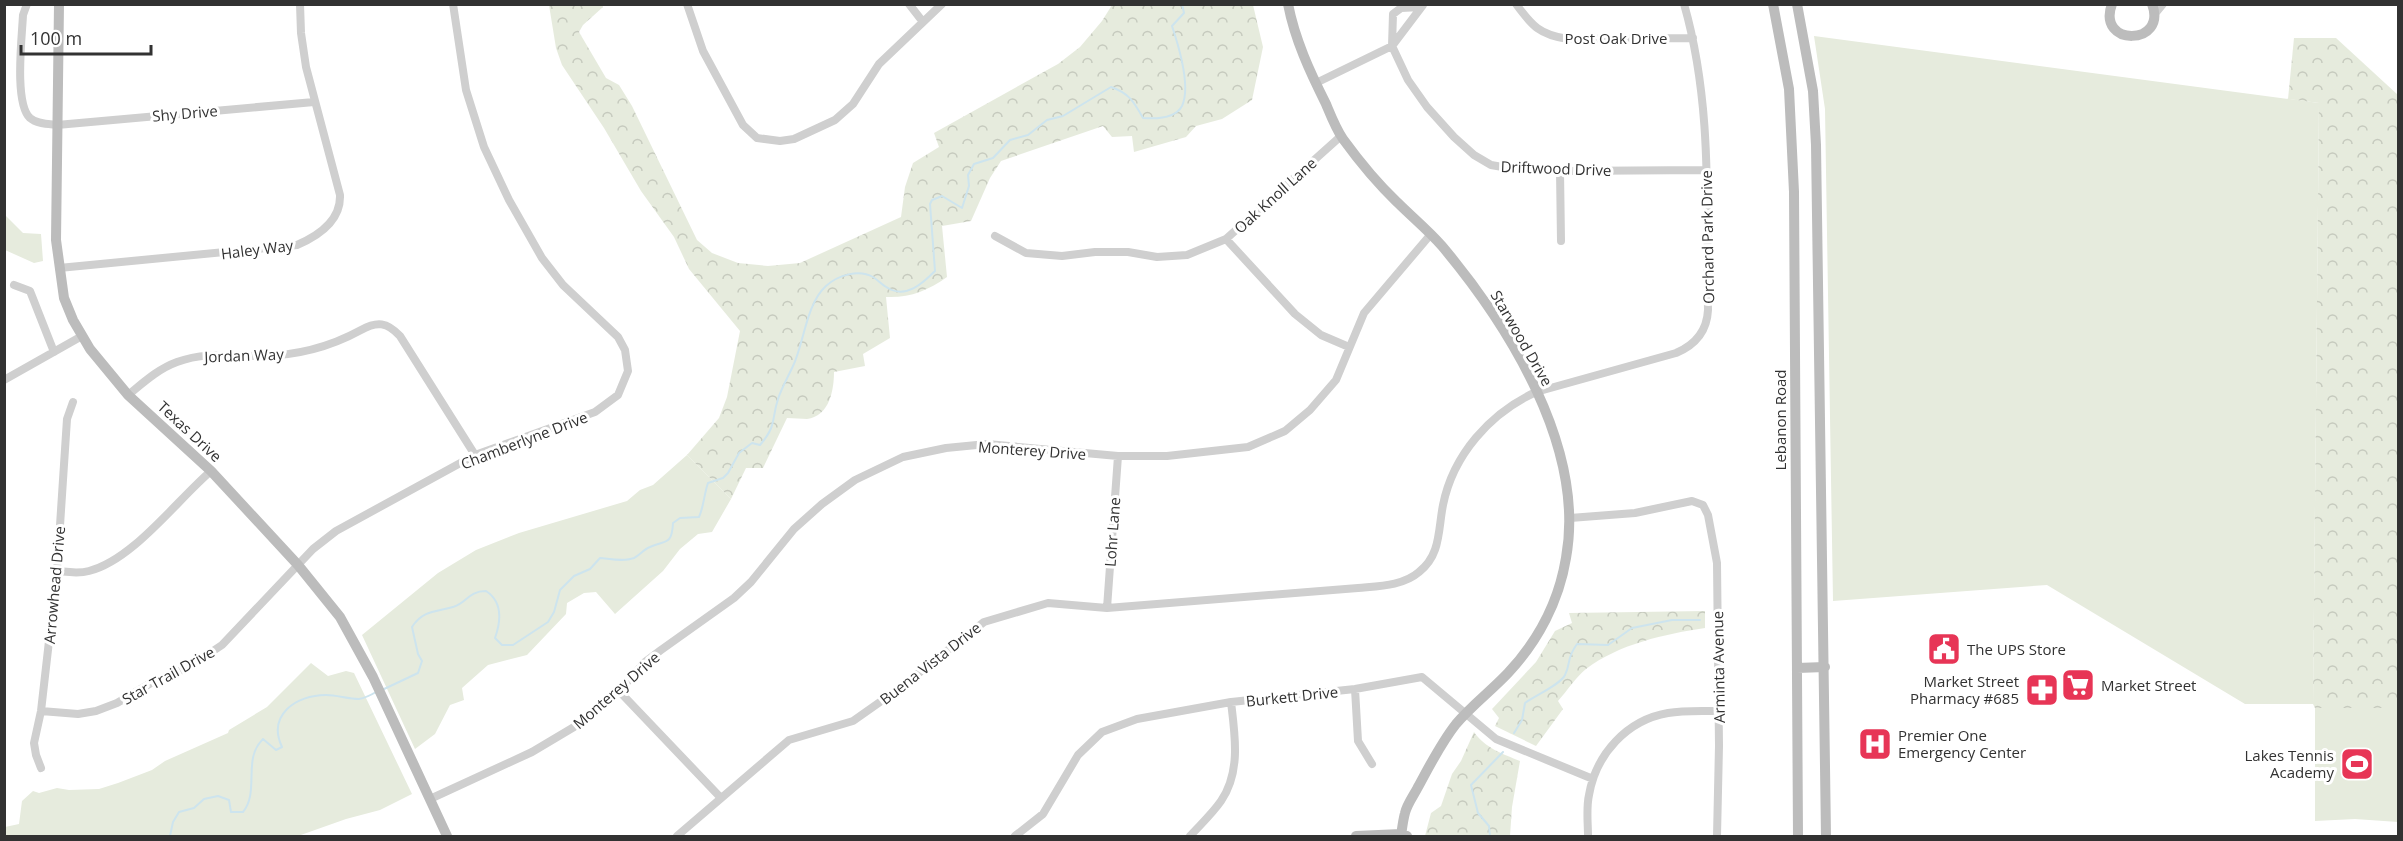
<svg xmlns="http://www.w3.org/2000/svg" width="2403" height="841" font-family="'Open Sans',sans-serif">
<style>
.green{fill:#e6ebdd}
.forest{fill:url(#forest-crowns)}
.lines{fill:none;stroke-linecap:round;stroke-linejoin:round}
.stream{stroke:#cde4ee;stroke-width:2}
.street{stroke:#cfcfcf;stroke-width:8}
.secondary{stroke:#bcbcbc;stroke-width:10}
.labels{text-anchor:middle;dominant-baseline:central;stroke-width:6;stroke-linejoin:round;paint-order:stroke}
.street-label{font-size:15px;fill:#323232;stroke:#fff}
.poi-label{font-size:15px;fill:#323232;stroke:#fff;text-anchor:start}
</style>
<defs>
<pattern id="forest-crowns" width="20" height="18" patternUnits="userSpaceOnUse" patternTransform="scale(1.5)"><rect width="20" height="18" fill="#e6ebdd"/><path d="M2 6a3 3 0 1 1 6 0M12 15a3 3 0 1 1 6 0" fill="none" stroke="#c6cabe"/></pattern>
</defs>
<rect width="100%" height="100%" fill="#fff"/>
<path class="green" d="M1814,36L2319,103L2313,704H2245L2047,585L1833,601L1825,109Z
M4,214L23,233L41,234L43,261L34,263L5,250Z
M687,455L731,499L712,532L698,534L680,549L663,571L615,614L596,592L584,593L567,603L566,614L527,655L488,665L462,688L464,700L450,705L435,734L415,749L362,635L438,573L476,550L519,533L627,501L640,490L653,485Z
M311,663L328,676L346,671L354,673L412,794L380,810L346,819L298,836H5V827L19,824L22,801L33,791L39,793L57,788L69,790L99,789L118,783L152,770L165,761L228,733L229,730L267,707Z
M2315,708H2398V822L2355,819L2315,821Z"/>
<path class="forest" d="M549,5H602L603,7L583,25L579,32L606,78L619,85L632,106L697,240L712,253L738,263L768,266L800,263L901,217L905,187L913,163L939,147L934,133L1058,64L1080,47L1102,21L1112,5H1253L1263,47L1252,100L1222,119L1196,126L1186,137L1134,152L1132,136L1112,137L1103,126L1001,161L990,178L971,221L942,226L947,277C927,291 910,298 886,297L890,338L863,354L865,366L834,372C834,389 830,416 807,419C801,419 794,418 787,418L763,468H746L731,499L687,455L719,418L727,397L740,331L689,269L674,237L641,191L604,128L562,65L556,48Z
M2294,38H2336L2398,95V708H2315L2313,704L2319,103L2288,99Z
M1705,611V628C1665,634 1619,644 1586,669C1576,677 1567,691 1558,701L1563,709L1536,746L1495,726L1499,718L1492,709L1536,662L1555,631L1572,623L1569,613Z
M1474,732C1485,748 1503,754 1520,761L1512,807L1510,836H1425L1431,813L1441,806L1452,774L1461,761Z"/>
<g class="lines">
<path class="stream" d="M382,690L418,673L422,661L418,654L412,627C423,610 436,612 453,607C467,603 468,591 486,591C503,602 501,621 495,638L502,645H513L548,622L554,612L560,590L574,576L590,569L600,558C611,559 624,562 634,558C640,555 644,549 650,547C666,540 672,545 673,523L680,518L699,517C704,506 704,494 708,483L723,478L728,473L739,453L752,443L760,445C777,425 771,421 778,399C782,387 788,377 793,366C804,343 806,304 826,286C838,275 859,269 873,277C878,280 882,285 888,288C906,299 923,283 935,271L930,204L932,200L942,196L962,208L969,186L968,175L974,164L993,158L1010,140L1028,135L1047,120L1063,116L1111,87C1129,93 1134,102 1143,118C1156,119 1175,119 1182,106C1191,87 1178,44 1172,26L1184,13L1182,4
M1514,733L1522,720L1525,703C1536,695 1560,685 1565,675C1571,663 1566,659 1577,644L1608,645L1632,628L1672,620H1700
M170,836L173,822L179,812L194,808L204,799L218,796L229,800L231,812H243C260,791 242,759 263,739L276,750L282,747C267,715 296,695 326,695C337,695 348,699 359,699C365,698 371,695 376,692
M1490,836L1489,826L1478,813L1471,785L1503,752"/>
<path class="street" d="M27,4L23,15C22,37 14,103 30,118C37,124 48,124 57,125L314,102
M687,4L703,51L743,125L757,138L780,141L794,139L835,120L853,104L879,64L942,4
M909,4L923,22
M1516,4C1532,26 1540,35 1568,39L1693,38
M1421,7L1401,8L1393,14L1392,46L1408,80L1427,107L1454,137L1474,155L1491,165L1514,169L1560,171L1707,170
M2154,15L2163,4
M1316,83L1392,46L1423,5
M1560,171L1561,241
M995,236L1026,253L1062,256L1095,252H1128L1157,257L1187,255L1226,239L1341,136
M1226,239L1295,314L1321,335L1349,347
M59,268L297,245C318,236 341,221 340,195L306,67L301,33L300,4
M14,285L30,291L54,352
M4,380L82,336
M128,395C144,382 158,369 177,362C204,352 231,356 259,356C294,356 330,347 361,330C377,321 387,322 400,336L475,455
M1570,518L1635,513L1692,501L1703,505L1708,515L1717,563L1719,746L1717,836
M57,571C68,572 78,574 89,571C133,560 177,500 211,471
M1107,608L1118,456
M1355,689L1358,741L1372,764
M619,691L721,798
M41,711L78,714L96,711L117,703L151,683L189,667L222,645L313,549L336,531L475,455L595,412L618,395L628,371L625,350L618,337L563,285L542,258L509,200L484,147L466,90L453,4
M41,768L36,755L34,743L41,711L57,571L67,419L73,402
M430,799L532,752L574,727L619,691L645,662L661,650L734,598L751,582L794,529L822,504L855,480L903,457L946,448L987,444L1118,456H1167L1248,447L1285,431L1310,410L1336,380L1364,313L1431,234
M677,836L789,740L853,721L897,690L984,622L1048,603L1107,608L1358,588C1378,586 1403,586 1419,572C1441,555 1438,530 1443,505C1453,455 1490,413 1536,392L1676,353C1695,345 1707,331 1708,310C1706,207 1713,105 1684,4
M1015,836L1043,814L1078,755L1102,732L1137,719L1231,702L1355,689L1422,677L1496,739L1593,779
M1190,836C1200,825 1212,814 1221,801C1241,772 1235,735 1231,702
M1588,836C1588,823 1586,808 1589,795C1596,754 1627,720 1668,713C1684,710 1702,711 1719,711"/>
<path class="secondary" d="M59,4L56,240L64,298L73,320L90,349L128,395L211,471L298,565L340,617L373,677L447,836
M1288,4C1295,40 1310,72 1326,104C1331,116 1336,129 1343,139C1359,161 1377,183 1397,202C1412,217 1428,230 1442,246C1509,326 1586,448 1566,558C1559,601 1538,641 1508,673C1491,691 1472,705 1456,724C1441,743 1430,765 1418,787C1414,795 1407,804 1405,813C1403,820 1402,829 1401,836
M1773,4L1789,89L1794,192L1798,836
M1797,4L1813,91L1816,145L1826,836
M2112,4C2096,47 2168,46 2152,4
M1797,668L1825,667
M1356,836L1401,834L1407,836"/>
</g>
<defs>
<symbol id="civic-square" viewBox="-11 -11 22 22"><rect x="-9" y="-9" width="18" height="18" rx="4" fill="#e73556" stroke="#fff"/><path d="M-.6-6.5H3V-4.5H.6V-3L4-1V1h2V6H-6V1h2V-1L-.6-3ZM-1.2 2.5V6h2.4V2.5Z" fill="#fff"/></symbol>
<symbol id="supermarket-square" viewBox="-11 -11 22 22"><rect x="-9" y="-9" width="18" height="18" rx="4" fill="#e73556" stroke="#fff"/><path d="M-6-5.5h2.5l.6 2H6L4.5 2H-2.5L-4.4-4H-6ZM-1.5 3.2a1.3 1.3 0 1 0 .1 0ZM3 3.2a1.3 1.3 0 1 0 .1 0Z" fill="#fff"/></symbol>
<symbol id="pharmacy-square" viewBox="-11 -11 22 22"><rect x="-9" y="-9" width="18" height="18" rx="4" fill="#e73556" stroke="#fff"/><path d="M-2-6h4v4h4v4h-4v4h-4v-4h-4v-4h4Z" fill="#fff"/></symbol>
<symbol id="hospital-square" viewBox="-11 -11 22 22"><rect x="-9" y="-9" width="18" height="18" rx="4" fill="#e73556" stroke="#fff"/><path d="M-5-5h3v3.5h4V-5h3V5h-3V1.5h-4V5h-3Z" fill="#fff"/></symbol>
<symbol id="stadium-square" viewBox="-11 -11 22 22"><rect x="-9" y="-9" width="18" height="18" rx="4" fill="#e73556" stroke="#fff"/><path d="M0-5a6.5 5 0 1 0 0 10a6.5 5 0 1 0 0-10ZM-3.5-1.8h7v3.6h-7Z" fill="#fff"/></symbol>
</defs>
<g fill-rule="evenodd">
<use href="#civic-square" x="1925" y="630" width="38" height="38"/>
<use href="#supermarket-square" x="2059" y="666" width="38" height="38"/>
<use href="#pharmacy-square" x="2023" y="671" width="38" height="38"/>
<use href="#hospital-square" x="1856" y="725" width="38" height="38"/>
<use href="#stadium-square" x="2338" y="745" width="38" height="38"/>
</g>
<g class="labels">
<g class="street-label">
<text x="1616" y="38">Post Oak Drive</text>
<text transform="translate(185 113) rotate(-5)">Shy Drive</text>
<text transform="translate(1556 168) rotate(2)">Driftwood Drive</text>
<text transform="translate(1275 195) rotate(-42)">Oak Knoll Lane</text>
<text transform="translate(1707 237) rotate(-91)">Orchard Park Drive</text>
<text transform="translate(257 249) rotate(-7)">Haley Way</text>
<text transform="translate(1522 338) rotate(60)">Starwood Drive</text>
<text transform="translate(244 355) rotate(-2)">Jordan Way</text>
<text transform="translate(1780 420) rotate(-90)">Lebanon Road</text>
<text transform="translate(190 431) rotate(43)">Texas Drive</text>
<text transform="translate(524 440) rotate(-21)">Chamberlyne Drive</text>
<text transform="translate(1032 450) rotate(4)">Monterey Drive</text>
<text transform="translate(1112 532) rotate(-86)">Lohr Lane</text>
<text transform="translate(54 585) rotate(-85)">Arrowhead Drive</text>
<text transform="translate(930 663) rotate(-38)">Buena Vista Drive</text>
<text transform="translate(1718 667) rotate(-91)">Arminta Avenue</text>
<text transform="translate(168 675) rotate(-29)">Star Trail Drive</text>
<text transform="translate(616 690) rotate(-41)">Monterey Drive</text>
<text transform="translate(1292 696) rotate(-6)">Burkett Drive</text>
</g>
<g class="poi-label">
<text x="1967" y="649">The UPS Store</text>
<text x="2019" y="681" text-anchor="end">Market Street<tspan x="2019" dy="17">Pharmacy #685</tspan></text>
<text x="2101" y="685">Market Street</text>
<text x="1898" y="735">Premier One<tspan x="1898" dy="17">Emergency Center</tspan></text>
<text x="2334" y="755" text-anchor="end">Lakes Tennis<tspan x="2334" dy="17">Academy</tspan></text>
</g>
</g>
<rect width="2403" height="841" fill="none" stroke="#323232" stroke-width="12"/>
<path d="M21 45v9h130v-9" fill="none" stroke="#323232" stroke-width="3"/>
<text x="30" y="45" font-size="18" fill="#323232" stroke="#ffffff" stroke-width="4.5" paint-order="stroke">100 m</text>
</svg>
